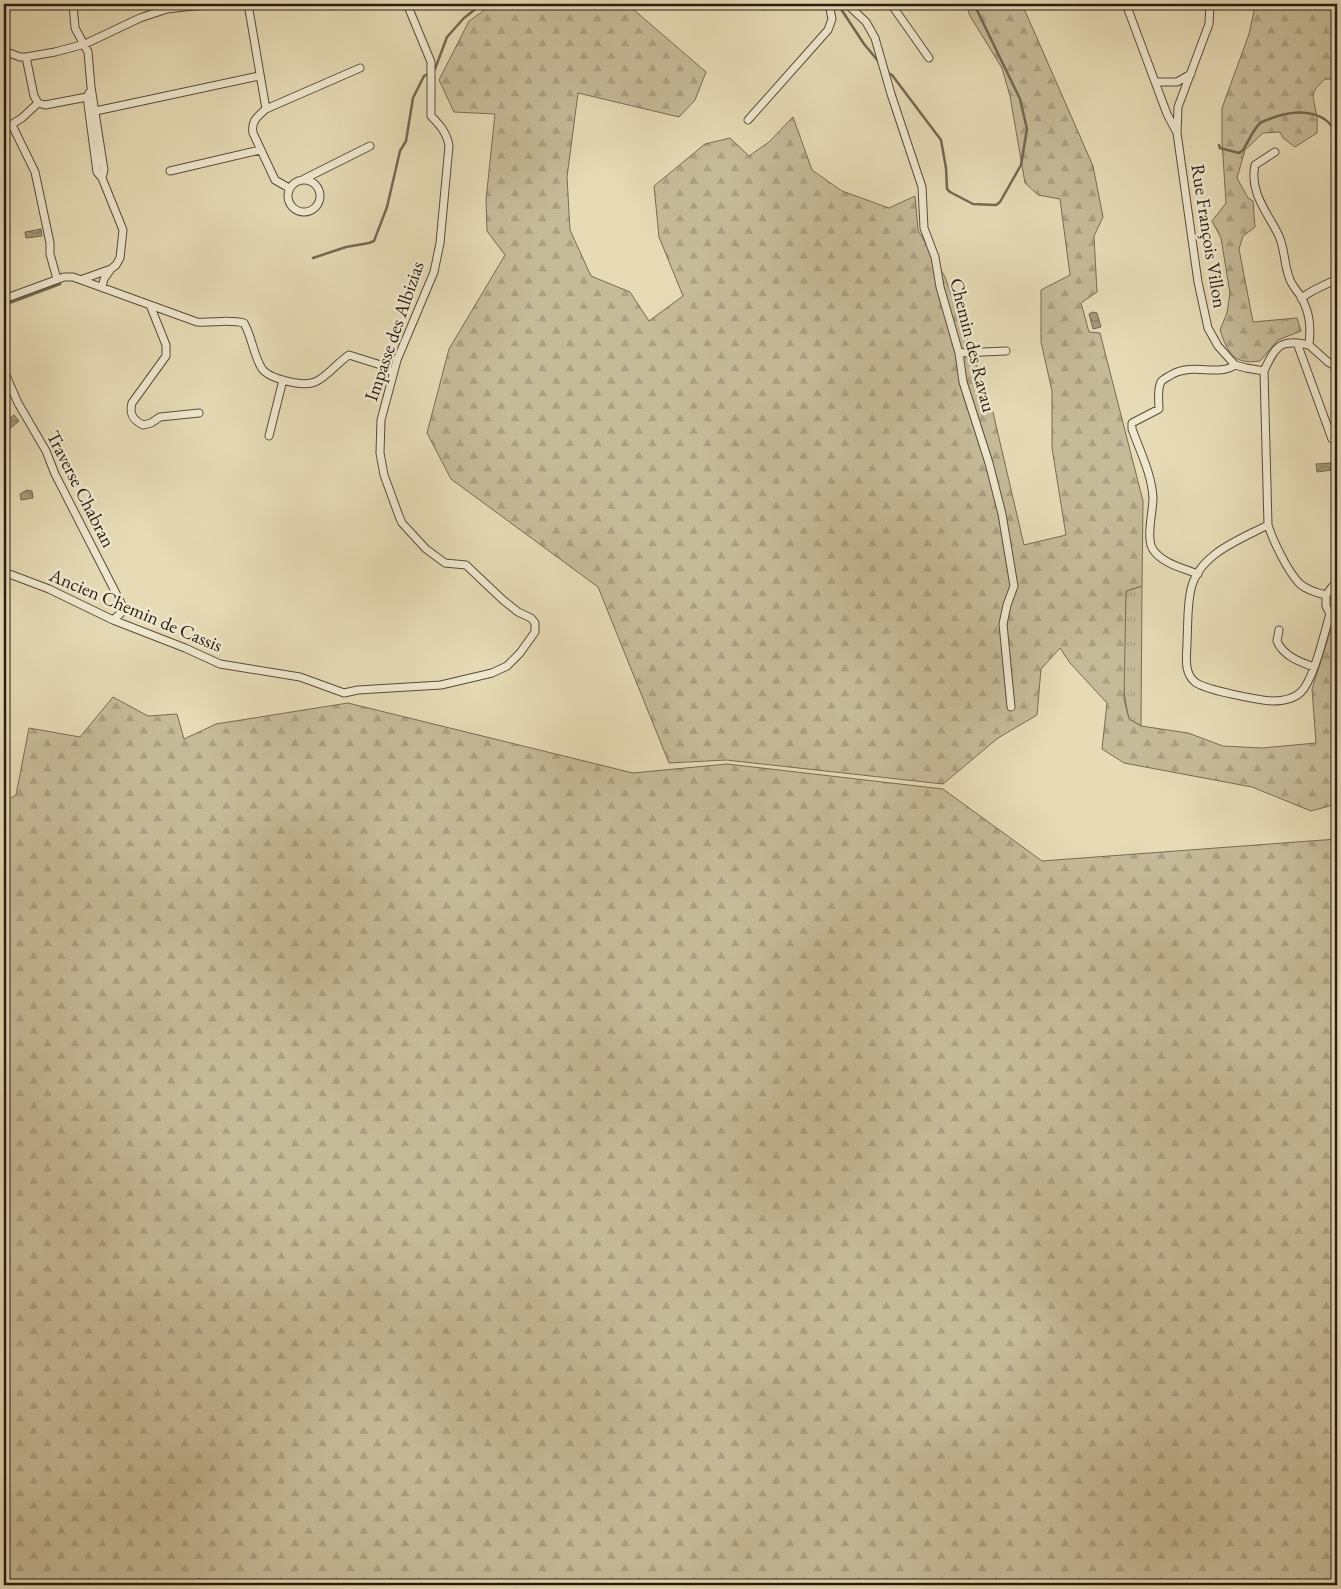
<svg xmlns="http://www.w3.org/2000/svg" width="1341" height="1589" font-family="'EB Garamond',serif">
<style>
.grass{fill:url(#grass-tufts);stroke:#776c55}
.forest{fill:url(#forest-firs);stroke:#776c55}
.water{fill:url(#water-waves);stroke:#736952}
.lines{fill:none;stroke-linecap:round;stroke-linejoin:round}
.stream{stroke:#736952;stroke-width:2.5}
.minor-casing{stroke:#584d3a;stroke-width:9}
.minor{stroke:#efe8cf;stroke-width:7}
.labels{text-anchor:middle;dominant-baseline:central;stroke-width:5;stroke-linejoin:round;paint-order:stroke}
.street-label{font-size:19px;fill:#281e11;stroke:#efe8cf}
</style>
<defs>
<pattern id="grass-tufts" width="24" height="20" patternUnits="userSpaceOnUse" patternTransform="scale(1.25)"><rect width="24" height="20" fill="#c6bb99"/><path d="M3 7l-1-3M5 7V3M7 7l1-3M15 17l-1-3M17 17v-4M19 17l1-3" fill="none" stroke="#aaa083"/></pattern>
<pattern id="forest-firs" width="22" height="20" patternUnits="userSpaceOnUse" patternTransform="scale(1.25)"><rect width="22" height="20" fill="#c6bb99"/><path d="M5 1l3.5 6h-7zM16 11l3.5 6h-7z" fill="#aaa083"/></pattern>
<pattern id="water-waves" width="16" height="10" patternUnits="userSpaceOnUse" patternTransform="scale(1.25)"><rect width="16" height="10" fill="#a59b7d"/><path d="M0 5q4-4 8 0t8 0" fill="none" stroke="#867e65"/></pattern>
</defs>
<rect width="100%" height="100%" fill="#e6dbb5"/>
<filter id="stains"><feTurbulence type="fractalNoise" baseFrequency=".004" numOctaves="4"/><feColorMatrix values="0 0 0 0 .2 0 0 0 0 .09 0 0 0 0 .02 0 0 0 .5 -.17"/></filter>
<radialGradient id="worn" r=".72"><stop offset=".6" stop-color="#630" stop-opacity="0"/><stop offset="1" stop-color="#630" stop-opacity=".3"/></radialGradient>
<path class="grass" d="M1142,586L1141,726L1129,719C1119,678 1124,634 1126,591Z"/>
<path class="forest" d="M493,4H627L706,72L695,100L679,117L578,93L567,177L570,230L591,276L630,292L649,321L683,296L659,237L654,186L705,144L730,138L749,156L769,142L793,117L812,170L842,191L889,208L915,196L918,230L945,277L992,408L1024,545L1066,535L1052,448V391L1041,342V290L1070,275L1060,199L1038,195L1025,183L1010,96L1002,68L970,16L966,4H1022L1093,166L1103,217L1094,236L1097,292L1081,303L1089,332L1100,333L1143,501L1142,586L1126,591L1124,699L1129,719L1141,726L1188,733L1223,746L1262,748L1316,743L1312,689L1337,610V804L1311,811L1252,787L1124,763L1102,749L1107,703L1070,663L1060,648L1041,669L1037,715L998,738L943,784L726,760L669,763L598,587L451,479L427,433L449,349L505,255L487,231L486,200L495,114L454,112L439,80L469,21Z
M1252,4H1337V79H1325C1311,93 1312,92 1316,112C1318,119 1317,126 1317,133L1295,147L1283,138L1280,132L1263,133L1245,150L1237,178L1248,198L1253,201L1255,227L1243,236L1239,249L1253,322L1297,318L1301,331L1278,340L1260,361C1233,365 1228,353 1220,330L1227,313L1230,293L1221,238L1212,221L1226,203L1222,141V108L1249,34L1254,11Z
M113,697L148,716L177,714L184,739L216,724L348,703L633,773L727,764L943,789L1042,861L1337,839V1585H4V802L16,795L29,728L80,737Z"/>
<path class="water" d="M41,229L42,236L26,238L25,232Z
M1092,312L1097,313L1101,327L1093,329L1089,314Z
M14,415L19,421L7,431L4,427V422Z
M1331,463L1332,470L1317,472L1316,464Z
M27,490L32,491L33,498L21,500L20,494Z"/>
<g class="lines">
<path class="stream" d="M836,8L841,9L864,44L879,62
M432,68L435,69L447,37L464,18L482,4
M888,73L892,75L941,140L946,168L947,189L950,192L973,204L996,205L1000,202L1021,165L1027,129L1020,99L974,4
M1219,145L1220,148L1239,153L1243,150C1248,142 1253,130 1260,123C1265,120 1273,118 1278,116C1301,109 1329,111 1337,137
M313,258L346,247L369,243L374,241L387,207L400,151L406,141L413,98L424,76L428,74
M4,305L60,284"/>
<defs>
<path id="minor" d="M73,4L75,28L88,52L91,87L104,170L102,178L97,172L87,97
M248,4L266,109C257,117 251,121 253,133L275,180L289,188
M757,4L764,6L767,4
M847,4L866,22L875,38L891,94L922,187L924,228L935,257L940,287L959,353L963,382L989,463L1002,514L1014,586L1007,605L1003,624L1011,707
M891,4L929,58
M1126,4L1167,114L1176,131
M1210,4L1209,24L1178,107L1177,133L1198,282L1208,328L1218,346L1235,365L1246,368L1264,371
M4,51L20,57H26L55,52L85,44L140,18L167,9L193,6L245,4
M26,57L34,96L38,103
M1156,82H1177L1191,74
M38,103L45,105L87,97L89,93
M266,109L360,68
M91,112L259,76
M748,120L828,30L832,19L829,4
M12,125L35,172L50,243V254L57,279
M4,129L22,118L38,103
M1275,152L1255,165C1249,193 1268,213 1279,236C1285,250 1284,264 1289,277C1291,285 1297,290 1301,297C1310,313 1311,327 1309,345
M170,171L260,150
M304,179L370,146
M288 196a16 16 0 1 1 32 0a16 16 0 1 1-32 0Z
M83,279L111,269L116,265L120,258L123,230L102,178
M102,287L104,279L111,269
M1301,298L1314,290L1337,279
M4,299L64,277H73L197,322C213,323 229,319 244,323C252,337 253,353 261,367C267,379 303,387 315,382C326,378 338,362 349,355L384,366L393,373
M150,305L166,345V356L132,403C129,414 133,420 143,425L151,423L160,417L199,413
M1297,343L1332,439
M1309,345C1280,339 1276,345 1264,371L1268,525C1273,541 1288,572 1300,584C1307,590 1317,593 1326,595
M1309,345L1328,362L1337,367
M959,353L1006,351
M4,371L18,403L46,451L55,474L122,605L121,613L113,620
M269,436L283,380
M1268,525C1239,540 1199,554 1191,589C1187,606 1188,624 1187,642C1187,655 1183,672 1195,682C1205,690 1258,700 1272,701C1281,701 1294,699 1301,692C1314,679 1324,634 1330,614L1326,606V595
M4,572L49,589L113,620L185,648L220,664L300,677L344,693L358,690L441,685L492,673L507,666L520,653L535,632V623L531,618L518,612L503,600L466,565L445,563L426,549L402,523L399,516L384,475L380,453L381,420L397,360L434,272L440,243L449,146C447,133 440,125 431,116V62L407,4
M1198,574C1183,568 1164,564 1154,551C1145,541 1153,512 1153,498C1152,475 1140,451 1132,429V423L1159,409C1159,401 1157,389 1161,382C1163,379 1168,377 1171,375C1193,362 1219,377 1235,365
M1326,595L1332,587L1337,583
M1279,630L1277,641C1283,656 1300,662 1314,667"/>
</defs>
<use href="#minor" class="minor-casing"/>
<use href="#minor" class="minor"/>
</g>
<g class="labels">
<g class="street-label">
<text transform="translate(1209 236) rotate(81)">Rue François Villon</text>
<text transform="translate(394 331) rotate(-71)">Impasse des Albizias</text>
<text transform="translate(973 345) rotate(76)">Chemin des Ravau</text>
<text transform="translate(81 489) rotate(63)">Traverse Chabran</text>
<text transform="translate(136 610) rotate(23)">Ancien Chemin de Cassis</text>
</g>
</g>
<rect width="1341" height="1589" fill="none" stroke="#e6dbb5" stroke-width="20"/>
<rect x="5" y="5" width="1331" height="1579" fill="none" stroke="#281e11" stroke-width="2.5"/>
<rect x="10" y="10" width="1321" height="1569" fill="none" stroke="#281e11"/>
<rect width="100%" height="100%" filter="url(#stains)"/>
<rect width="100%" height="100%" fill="url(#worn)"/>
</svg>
